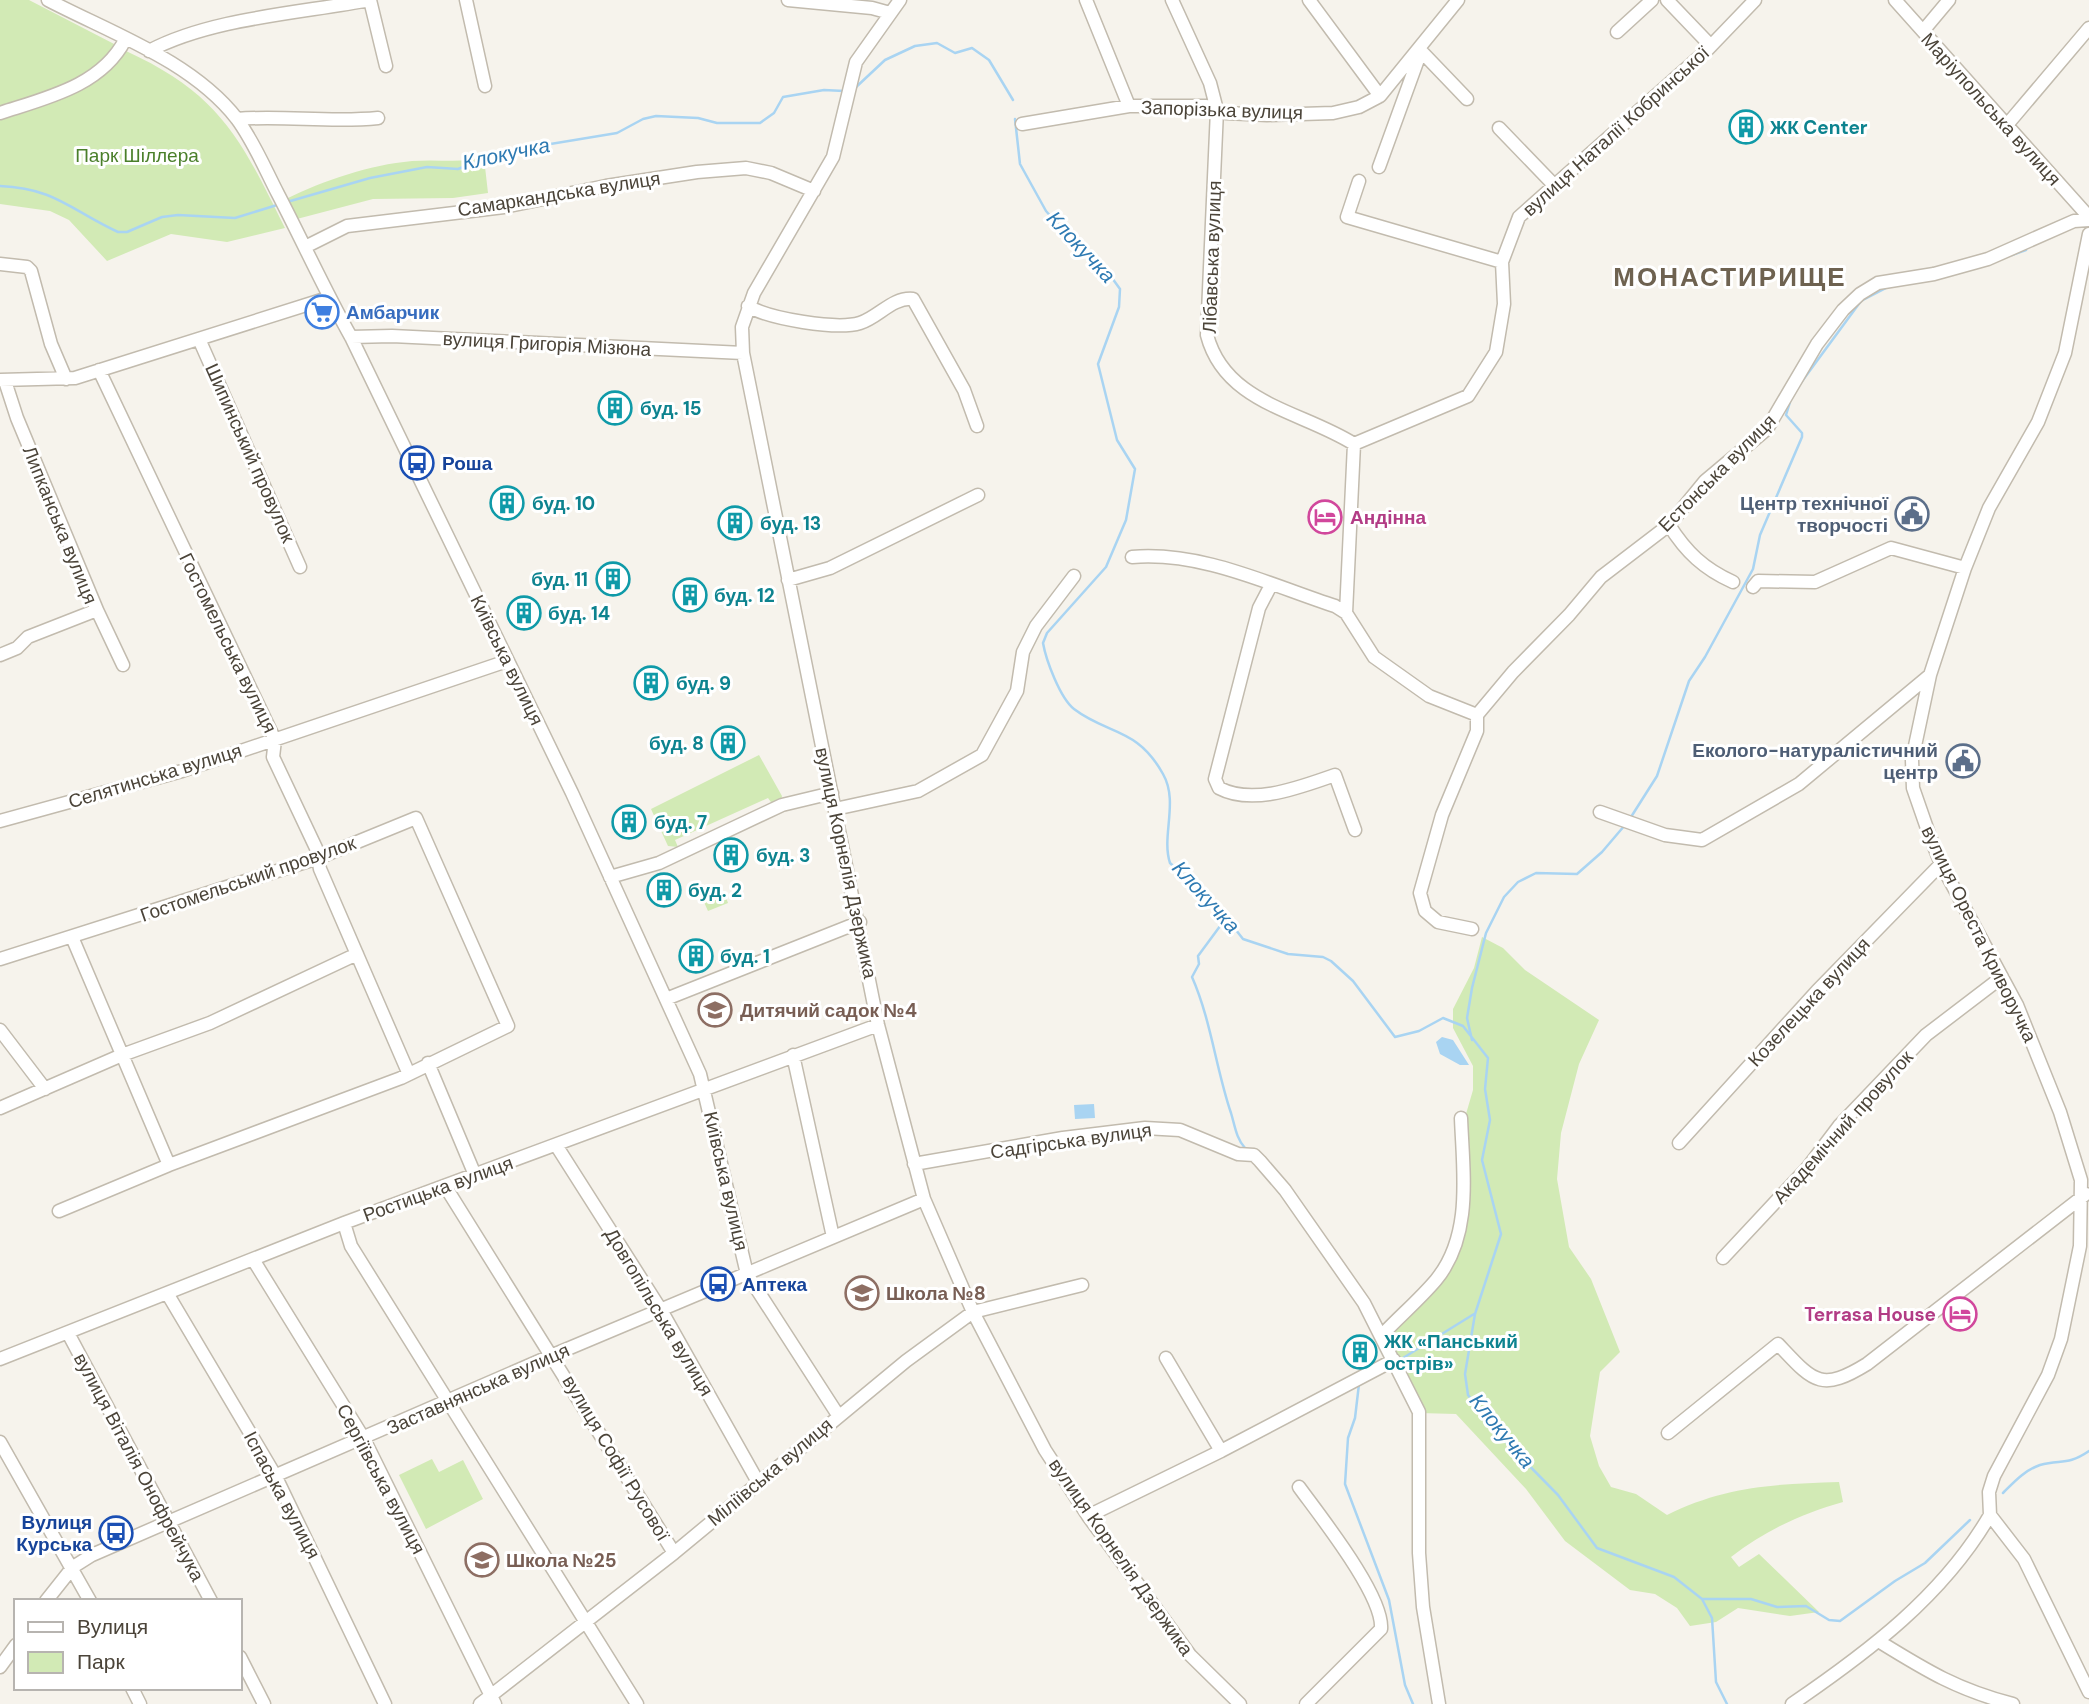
<svg xmlns="http://www.w3.org/2000/svg" width="2089" height="1704" font-family="'DM Sans',sans-serif">
<style>
.green{fill:#d2eab5}
.water{fill:#a9d4f2}
.lines{fill:none;stroke-linecap:round;stroke-linejoin:round}
.stream{stroke:#a9d4f2;stroke-width:2.5}
.minor-casing{stroke:#c2bbae;stroke-width:15}
.minor{stroke:#fff;stroke-width:12}
.labels{text-anchor:middle;dominant-baseline:central;stroke-width:6;stroke-linejoin:round;paint-order:stroke}
.street-label{font-size:19px;fill:#4b4439;stroke:#fff}
.culture-label{font-size:19px;font-weight:bold;fill:#0d838f;stroke:#fff;text-anchor:start}
.park-label{font-size:19px;fill:#4a7f2a;stroke:#fff}
.shop-label{font-size:19px;font-weight:bold;fill:#366cbe;stroke:#fff;text-anchor:start}
.transit-label{font-size:19px;font-weight:bold;fill:#164399;stroke:#fff;text-anchor:start}
.service-label{font-size:19px;font-weight:bold;fill:#4e5e75;stroke:#fff;text-anchor:end}
.hotel-label{font-size:19px;font-weight:bold;fill:#b23c85;stroke:#fff;text-anchor:start}
.education-label{font-size:19px;font-weight:bold;fill:#785e54;stroke:#fff;text-anchor:start}
.water-label{font-size:21px;font-style:italic;fill:#2e7ab2;stroke:#fff}
.district-label{font-size:26px;font-weight:bold;letter-spacing:2px;fill:#6e6250;stroke:#fff}
</style>
<rect width="100%" height="100%" fill="#f6f3ec"/>
<path class="green" d="M0,0H29L118,46L82,80L0,110Z
M126,51C220,94 241,139 285,228L227,242L171,234L107,261L69,220L50,211L0,204V117L104,75Z
M484,158L488,193L453,198L373,199L293,220L286,199C325,180 369,165 412,161C437,159 460,163 484,158Z
M759,755L782,796L781,801L773,805L768,798L675,840L678,847L668,846L651,809Z
M724,892L728,903L708,911L703,900Z
M1482,937L1503,948L1525,970L1599,1020L1579,1064L1561,1133L1557,1179L1569,1247L1591,1279L1620,1352L1600,1372L1590,1436L1599,1466L1611,1487L1636,1494L1667,1515C1725,1486 1776,1484 1839,1482L1843,1502C1801,1514 1766,1530 1731,1557L1739,1567L1759,1554L1819,1612L1790,1616L1738,1608L1716,1622L1690,1626L1677,1608L1655,1594L1630,1590L1565,1541L1526,1489L1456,1414L1419,1413L1381,1334L1437,1278L1462,1216L1459,1116L1466,1114L1473,1090V1066L1453,1028V1009L1474,968Z
M432,1459L439,1472L463,1460L483,1499L426,1529L399,1475Z"/>
<path class="water" d="M1442,1037L1453,1040L1469,1065H1460L1440,1054L1436,1042Z
M1094,1104L1095,1118L1075,1119L1074,1105Z"/>
<g class="lines">
<path class="stream" d="M854,89L885,60L915,46L937,43L955,53L972,48L989,60L1013,100
M1015,119L1020,164L1046,211L1062,229L1099,260L1120,289L1119,307L1098,364L1117,440L1135,469L1126,520L1106,567L1047,633L1043,643C1046,660 1060,698 1074,709C1108,735 1137,727 1163,774C1179,802 1161,836 1170,863L1218,907L1243,939L1288,954L1323,957L1331,961L1353,981L1395,1037L1419,1031L1443,1018L1463,1026L1488,1058L1485,1089L1490,1120L1482,1160L1501,1234L1475,1314L1465,1374L1468,1395L1502,1438L1558,1495L1597,1548L1674,1577L1702,1599L1712,1618L1716,1682L1727,1704
M0,186C55,188 72,211 118,232H127L162,217L178,215L235,218L277,205
M287,202L370,178L427,167L458,169L502,152L617,133L643,119L656,116L698,118L717,123H760L774,113L783,97L824,90L844,91
M2012,255L2026,250
M1800,384L1861,301L1888,287
M1631,817L1657,776L1689,681L1705,657L1753,569L1760,535L1802,437V433L1786,415L1790,402
M1226,918L1198,956L1199,964L1192,977C1211,1020 1216,1069 1231,1113C1235,1126 1236,1138 1245,1148
M1472,1040L1467,1018L1472,988L1486,933L1504,897L1518,882L1536,873L1577,874L1602,852L1625,825
M1403,1358L1474,1314
M1359,1384L1355,1418L1348,1438L1345,1484L1389,1600L1405,1685L1413,1704
M2003,1493C2014,1482 2025,1470 2040,1465C2061,1459 2067,1466 2089,1451
M1703,1599H1751L1777,1607L1806,1606L1829,1620L1840,1621L1895,1581L1925,1563L1970,1520"/>
<defs>
<path id="minor" d="M48,0C111,33 192,61 237,119C254,142 265,169 278,194C303,242 325,291 351,337L572,793L700,1074L747,1274L838,1415
M370,0L386,66
M466,0L485,86
M788,0L872,8L890,13
M900,0L856,62L833,157L754,293L742,327L743,353L878,1025L924,1199L973,1312L1045,1450L1088,1516L1190,1655L1240,1704
M1086,0L1129,106
M1172,0L1210,83L1217,110L1207,335C1225,404 1302,411 1354,444L1346,613L1374,657L1429,696L1477,715
M1309,0L1380,96
M1667,0L1711,46
M1895,0L2089,217
M1923,31L1949,0
M1617,32L1652,0
M1420,50L1467,99
M149,51C211,18 301,13 370,0
M0,113C46,98 101,86 125,40
M237,119C284,115 330,123 378,118
M1022,124L1129,106H1206L1226,113L1267,115L1333,113L1359,107L1380,96L1458,0
M2006,126L2089,28
M1499,128L1553,184
M1379,167L1420,54
M1359,181L1347,217L1502,262
M305,247L347,226L504,207L606,186L697,172L746,168L771,173L814,191
M0,264L27,267L31,271L51,344L66,379
M748,306C769,319 837,330 860,323C879,317 892,297 913,299L964,390L977,426
M351,337L392,336L743,353
M199,339L300,567
M99,370L275,740L273,757L316,848L320,869L408,1072
M0,380L75,378L328,298
M1354,444L1468,396L1496,352L1504,304L1502,262L1519,217L1707,50L1755,0
M1669,525C1686,552 1704,569 1733,582
M1132,557C1202,551 1270,585 1335,606L1346,613
M788,580L830,568L978,495
M1271,585L1259,608L1215,779L1219,788C1253,806 1300,787 1335,775L1355,830
M1753,587L1758,581L1815,582L1891,548L1965,568
M97,610L123,665
M0,655L17,648L28,637L97,610L17,418L5,381
M835,809L918,791L982,755L1017,691L1023,652L1036,626L1074,576
M1600,812L1665,835L1702,840L1799,784L1930,675
M0,821L182,771L507,661
M610,877L659,863L782,805L832,793
M1472,929L1438,922L1425,911L1420,893L1442,815L1477,731V715L1513,672L1569,615L1601,577L1669,525L1705,481L1767,429L1817,344L1843,310L1860,294L1878,283L1934,274L1988,259L2074,221L2089,220
M72,937L169,1165
M0,959L318,858L416,818L508,1026L401,1078L169,1165L59,1211
M666,999L860,922
M0,1030L45,1089
M793,1055L833,1237
M428,1063L475,1175
M0,1108L122,1055L210,1023L357,954
M1679,1143L1817,991L1941,864
M556,1145L661,1310L758,1482
M914,1164L1063,1138L1145,1128L1180,1130L1238,1154L1254,1155L1260,1161L1285,1190L1364,1303L1419,1412V1553L1423,1607L1439,1704
M445,1186L674,1553
M344,1223L351,1246L637,1704
M1723,1258L1808,1167L1839,1126L1926,1035L2002,977
M254,1261L364,1439L495,1704
M167,1293L275,1475L385,1704
M68,1333L211,1601
M1383,1334C1400,1316 1420,1299 1436,1280C1473,1235 1463,1172 1461,1118
M0,1359L344,1223L878,1025
M1668,1433L1778,1344C1813,1381 1820,1393 1867,1364L2086,1194
M0,1442L90,1601
M1221,1451L1394,1360
M1299,1487C1320,1516 1384,1596 1381,1629L1306,1704
M1990,1515L1989,1492L1994,1476L2048,1375L2061,1339L2080,1246L2081,1180L2060,1112L2017,1005L1941,864L1929,834L1913,788L1912,760L1930,675L1965,568L1989,508L2038,422L2065,353L2089,234
M1990,1515L2024,1559L2089,1692
M1088,1516L1221,1451L1166,1358
M46,1601L73,1567L92,1555L553,1355L924,1199
M1880,1642C1927,1671 1958,1690 2013,1704
M240,1657L264,1704
M0,1667L16,1645
M132,1688L140,1704
M480,1704L674,1553L906,1361L973,1312L1082,1285
M1792,1704C1868,1652 1943,1596 1990,1515"/>
</defs>
<use href="#minor" class="minor-casing"/>
<use href="#minor" class="minor"/>
</g>
<defs>
<symbol id="building-ring" viewBox="-11 -11 22 22"><circle r="9.5" fill="#fff" stroke="#0f9aa8" stroke-width="1.5"/><path d="M-4-6H4V6H1V3H-1V6H-4ZM-2.5-4.3h1.7v1.8h-1.7ZM.8-4.3h1.7v1.8H.8ZM-2.5-1h1.7V.8h-1.7ZM.8-1h1.7V.8H.8Z" fill="#0f9aa8"/></symbol>
<symbol id="supermarket-ring" viewBox="-11 -11 22 22"><circle r="9.5" fill="#fff" stroke="#3f7fe0" stroke-width="1.5"/><path d="M-6-5.5h2.5l.6 2H6L4.5 2H-2.5L-4.4-4H-6ZM-1.5 3.2a1.3 1.3 0 1 0 .1 0ZM3 3.2a1.3 1.3 0 1 0 .1 0Z" fill="#3f7fe0"/></symbol>
<symbol id="bus-ring" viewBox="-11 -11 22 22"><circle r="9.5" fill="#fff" stroke="#1a4fb4" stroke-width="1.5"/><path d="M-5-6H5V4H4V6H2V4H-2V6H-4V4H-5ZM-3.5-4V0h7V-4ZM-3.5 1.2v1.5H-2V1.2ZM2 1.2v1.5H3.5V1.2Z" fill="#1a4fb4"/></symbol>
<symbol id="civic-ring" viewBox="-11 -11 22 22"><circle r="9.5" fill="#fff" stroke="#5c6f8a" stroke-width="1.5"/><path d="M-.6-6.5H3V-4.5H.6V-3L4-1V1h2V6H-6V1h2V-1L-.6-3ZM-1.2 2.5V6h2.4V2.5Z" fill="#5c6f8a"/></symbol>
<symbol id="hotel-ring" viewBox="-11 -11 22 22"><circle r="9.5" fill="#fff" stroke="#d1479c" stroke-width="1.5"/><path d="M-6-4.5h1.5V1H6V5H4.5V3h-9V5H-6ZM-4 0a1.8 1.8 0 1 1 3.6 0ZM.5 0V-2.5h3Q6-2.5 6 0Z" fill="#d1479c"/></symbol>
<symbol id="school-ring" viewBox="-11 -11 22 22"><circle r="9.5" fill="#fff" stroke="#8d6e63" stroke-width="1.5"/><path d="M0-5L7-2L0 1L-7-2ZM-4 1L0 2.5L4 1V4Q0 6-4 4Z" fill="#8d6e63"/></symbol>
</defs>
<g fill-rule="evenodd">
<use href="#building-ring" x="1727" y="108" width="38" height="38"/>
<use href="#supermarket-ring" x="303" y="293" width="38" height="38"/>
<use href="#building-ring" x="596" y="389" width="38" height="38"/>
<use href="#bus-ring" x="398" y="444" width="38" height="38"/>
<use href="#building-ring" x="488" y="484" width="38" height="38"/>
<use href="#civic-ring" x="1893" y="495" width="38" height="38"/>
<use href="#hotel-ring" x="1306" y="498" width="38" height="38"/>
<use href="#building-ring" x="716" y="504" width="38" height="38"/>
<use href="#building-ring" x="594" y="560" width="38" height="38"/>
<use href="#building-ring" x="671" y="576" width="38" height="38"/>
<use href="#building-ring" x="505" y="594" width="38" height="38"/>
<use href="#building-ring" x="632" y="664" width="38" height="38"/>
<use href="#building-ring" x="709" y="724" width="38" height="38"/>
<use href="#civic-ring" x="1944" y="742" width="38" height="38"/>
<use href="#building-ring" x="610" y="803" width="38" height="38"/>
<use href="#building-ring" x="712" y="836" width="38" height="38"/>
<use href="#building-ring" x="645" y="871" width="38" height="38"/>
<use href="#building-ring" x="677" y="937" width="38" height="38"/>
<use href="#school-ring" x="696" y="991" width="38" height="38"/>
<use href="#bus-ring" x="699" y="1265" width="38" height="38"/>
<use href="#school-ring" x="843" y="1274" width="38" height="38"/>
<use href="#hotel-ring" x="1941" y="1295" width="38" height="38"/>
<use href="#building-ring" x="1341" y="1333" width="38" height="38"/>
<use href="#bus-ring" x="97" y="1514" width="38" height="38"/>
<use href="#school-ring" x="463" y="1541" width="38" height="38"/>
</g>
<g class="labels">
<g class="street-label">
<text transform="translate(1991 109) rotate(48)">Маріупольська вулиця</text>
<text transform="translate(1222 110) rotate(2)">Запорізька вулиця</text>
<text transform="translate(1616 131) rotate(-42)">вулиця Наталії Кобринської</text>
<text transform="translate(559 194) rotate(-9)">Самаркандська вулиця</text>
<text transform="translate(1212 257) rotate(-88)">Лібавська вулиця</text>
<text transform="translate(547 344) rotate(3)">вулиця Григорія Мізюна</text>
<text transform="translate(250 453) rotate(66)">Шипинський провулок</text>
<text transform="translate(1717 473) rotate(-45)">Естонська вулиця</text>
<text transform="translate(60 525) rotate(68)">Липканська вулиця</text>
<text transform="translate(228 643) rotate(64)">Гостомельська вулиця</text>
<text transform="translate(507 660) rotate(64)">Київська вулиця</text>
<text transform="translate(155 776) rotate(-17)">Селятинська вулиця</text>
<text transform="translate(846 863) rotate(78)">вулиця Корнелія Дзержика</text>
<text transform="translate(248 879) rotate(-19)">Гостомельський провулок</text>
<text transform="translate(1979 934) rotate(64)">вулиця Ореста Криворучка</text>
<text transform="translate(1809 1002) rotate(-47)">Козелецька вулиця</text>
<text transform="translate(1843 1127) rotate(-48)">Академічний провулок</text>
<text transform="translate(1071 1141) rotate(-8)">Садгірська вулиця</text>
<text transform="translate(726 1181) rotate(77)">Київська вулиця</text>
<text transform="translate(438 1189) rotate(-20)">Ростицька вулиця</text>
<text transform="translate(659 1312) rotate(59)">Довгопільська вулиця</text>
<text transform="translate(478 1389) rotate(-24)">Заставнянська вулиця</text>
<text transform="translate(616 1458) rotate(59)">вулиця Софії Русової</text>
<text transform="translate(139 1467) rotate(62)">вулиця Віталія Онофрейчука</text>
<text transform="translate(770 1472) rotate(-40)">Міліївська вулиця</text>
<text transform="translate(381 1479) rotate(62)">Сергіївська вулиця</text>
<text transform="translate(282 1495) rotate(62)">Іспаська вулиця</text>
<text transform="translate(1121 1557) rotate(55)">вулиця Корнелія Дзержика</text>
</g>
<g class="culture-label">
<text x="1770" y="127">ЖК Center</text>
<text x="640" y="408">буд. 15</text>
<text x="532" y="503">буд. 10</text>
<text x="760" y="523">буд. 13</text>
<text x="588" y="579" text-anchor="end">буд. 11</text>
<text x="714" y="595">буд. 12</text>
<text x="548" y="613">буд. 14</text>
<text x="676" y="683">буд. 9</text>
<text x="704" y="743" text-anchor="end">буд. 8</text>
<text x="654" y="822">буд. 7</text>
<text x="756" y="855">буд. 3</text>
<text x="688" y="890">буд. 2</text>
<text x="720" y="956">буд. 1</text>
<text x="1384" y="1341">ЖК «Панський<tspan x="1384" dy="22">острів»</tspan></text>
</g>
<g class="park-label">
<text x="137" y="155">Парк Шіллера</text>
</g>
<g class="shop-label">
<text x="346" y="312">Амбарчик</text>
</g>
<g class="transit-label">
<text x="442" y="463">Роша</text>
<text x="742" y="1284">Аптека</text>
<text x="92" y="1522" text-anchor="end">Вулиця<tspan x="92" dy="22">Курська</tspan></text>
</g>
<g class="service-label">
<text x="1888" y="503">Центр технічної<tspan x="1888" dy="22">творчості</tspan></text>
<text x="1938" y="750">Еколого-натуралістичний<tspan x="1938" dy="22">центр</tspan></text>
</g>
<g class="hotel-label">
<text x="1350" y="517">Андінна</text>
<text x="1936" y="1314" text-anchor="end">Terrasa House</text>
</g>
<g class="education-label">
<text x="740" y="1010">Дитячий садок №4</text>
<text x="886" y="1293">Школа №8</text>
<text x="506" y="1560">Школа №25</text>
</g>
<g class="water-label">
<text transform="translate(506 154) rotate(-12)">Клокучка</text>
<text transform="translate(1081 247) rotate(47)">Клокучка</text>
<text transform="translate(1206 897) rotate(48)">Клокучка</text>
<text transform="translate(1502 1431) rotate(51)">Клокучка</text>
</g>
<g class="district-label">
<text x="1730" y="277">МОНАСТИРИЩЕ</text>
</g>
</g>
<rect x="14" y="1599" width="228" height="91" fill="#ffffff" stroke="#b7b4b0" stroke-width="2"/>
<rect x="28" y="1622" width="35" height="10" fill="#ffffff" stroke="#b7b4b0" stroke-width="2"/>
<text x="77" y="1634" font-size="21" fill="#4b4439">Вулиця</text>
<rect x="28" y="1652" width="35" height="21" fill="#d2eab5" stroke="#b7b4b0" stroke-width="2"/>
<text x="77" y="1669" font-size="21" fill="#4b4439">Парк</text>
</svg>
